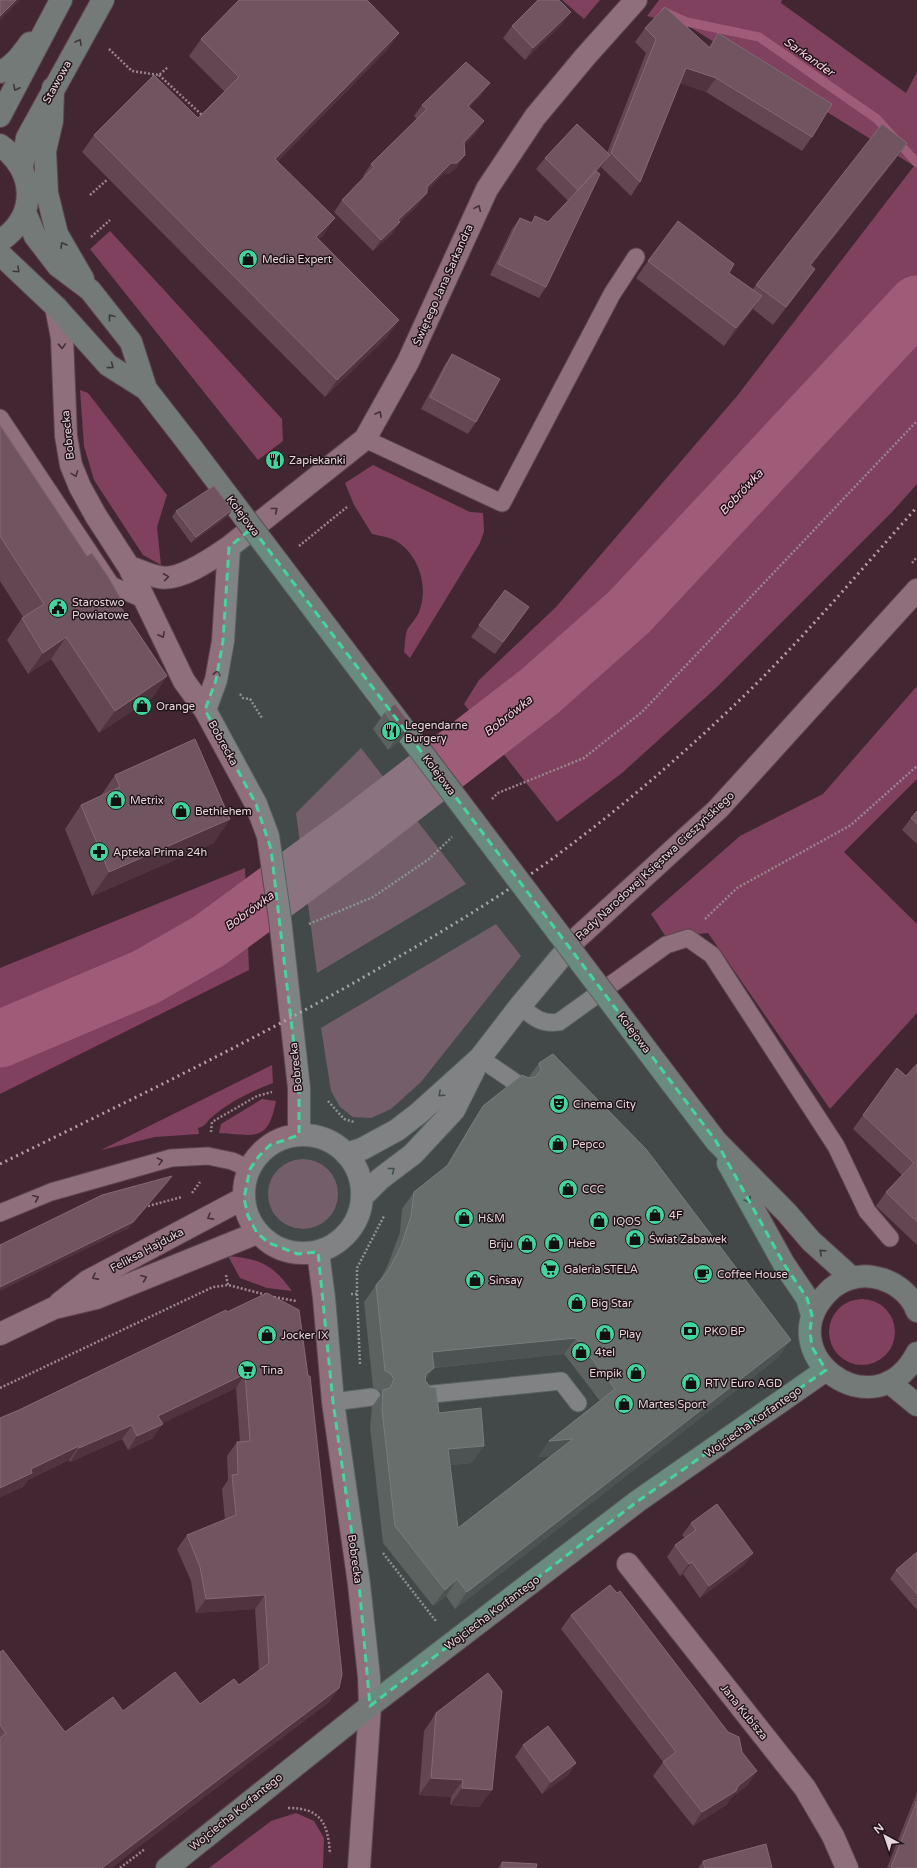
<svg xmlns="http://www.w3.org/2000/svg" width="917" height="1868" font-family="'Varela Round',sans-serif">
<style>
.green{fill:#7f415d}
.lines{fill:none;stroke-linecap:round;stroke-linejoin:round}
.stream{stroke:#9e5c79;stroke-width:9}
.river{stroke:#9e5c79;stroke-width:57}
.lane-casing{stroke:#5d4650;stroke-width:19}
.street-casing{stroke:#5d4650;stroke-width:24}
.secondary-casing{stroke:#5d4650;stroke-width:24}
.path{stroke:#9b858e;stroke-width:2.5;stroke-dasharray:2 2;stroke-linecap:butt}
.lane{stroke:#8f6f7c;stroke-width:17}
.street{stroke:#8f6f7c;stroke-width:22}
.secondary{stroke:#747a78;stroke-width:22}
.rail{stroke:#b49fa7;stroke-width:3;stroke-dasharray:2 4;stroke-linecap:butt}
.secondary-bridge-casing{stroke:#5d4650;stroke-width:24;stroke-linecap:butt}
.secondary-bridge{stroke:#747a78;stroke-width:22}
.wall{fill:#624651;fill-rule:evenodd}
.shaded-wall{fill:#4f333f}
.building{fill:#705560;stroke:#836974;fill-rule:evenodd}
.oneway{stroke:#3e383a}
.oneway2{stroke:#422f37}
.marked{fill:#46d49e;fill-opacity:0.2;stroke:#46d49e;stroke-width:3;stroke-dasharray:8 5;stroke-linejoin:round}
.labels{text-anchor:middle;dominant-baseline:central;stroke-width:3;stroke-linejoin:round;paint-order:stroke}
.street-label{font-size:11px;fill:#e7d5dc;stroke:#211419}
.poi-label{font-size:11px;fill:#e7d5dc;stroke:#211419;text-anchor:start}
.water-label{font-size:12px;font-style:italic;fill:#f7cfdf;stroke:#211419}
</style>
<rect width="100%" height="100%" fill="#422733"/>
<path class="green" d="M562,0H600L584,19Z
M659,0H782L781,3L906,93L917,72V484L892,512L716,688L622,773L557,822L464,704L479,680L556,607L737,396L914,166L690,27L647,16Z
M110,231L282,419L283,441L258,460L90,249Z
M80,390L88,393L167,495L157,527L161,565L143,555L94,480L84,446Z
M373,465L470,512L483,513L484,531L480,543L410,658L404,652C405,645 405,636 407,630C411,623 418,617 420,609C428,586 419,557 399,543C391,537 381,536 372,534L354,505L345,483Z
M917,686V779L844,852L917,924V1013L830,1109L708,933L666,937L651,914L740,836L823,794Z
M361,748L466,884L317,973L296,813Z
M245,868L249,970L0,1094V968Z
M496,924L521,956L421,1082L391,1109L371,1118L353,1117L340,1107L331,1091L321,1028Z
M272,1065L273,1083C252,1091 229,1102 212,1117C206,1122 206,1126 198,1128L199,1134L155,1137L101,1150Z
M262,1099L276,1101C268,1143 255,1135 219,1133L221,1124Z
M268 1194a35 35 0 1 1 70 0a35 35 0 1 1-70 0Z
M228,1256C261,1259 272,1264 292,1291L267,1288L240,1278Z
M829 1332a33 33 0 1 1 66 0a33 33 0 1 1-66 0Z
M296,1813L314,1821L324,1838L323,1868H209L271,1821Z"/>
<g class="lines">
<path class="stream" d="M665,12L687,22L759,37L877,119L917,163"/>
<path class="river" d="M0,1039L146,977L209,941L356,833L540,691L629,612L917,304"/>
<defs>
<path id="lane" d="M0,418L111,585L145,600
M365,439L502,503L612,294L636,257
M520,1006C533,1017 542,1025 559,1022L666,945L688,938L712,955L836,1146L867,1211L890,1238
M480,1058L519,1085
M0,1213L51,1192L171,1158L208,1156L232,1161L250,1169
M423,1395L561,1381L578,1403
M333,1402L372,1397"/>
<path id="street" d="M56,307L62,338L66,436L71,465L80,487L96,516L129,567L184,681L205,710L256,804L268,836L280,919L299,1088V1135
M129,567C139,570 149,575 159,577C179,582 213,558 229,547
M205,710L216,680L223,641L229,547L365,439L408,362L487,189L535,117L585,57L636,0
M244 1194a59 59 0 1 1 118 0a59 59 0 1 1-118 0Z
M346,1154L362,1149L397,1130L419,1113L480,1058L520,1006L576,939L718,809L917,590
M363,1196L380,1179L413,1154L454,1110L474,1070
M318,1252L324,1298L333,1402L359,1584L369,1677L370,1706L359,1868
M60,1303L88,1281L244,1198
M0,1334L54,1308L96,1298L257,1233
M628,1564L805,1788L833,1836L847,1868"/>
<path id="secondary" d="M0,72C13,67 22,54 30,43
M53,88L52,121L45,151L47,193L57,234L83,279
M0,116L61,0
M0,145C36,171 38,216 0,241
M22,167L27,138L103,0
M25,212L35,236L58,266L90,290L131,342L146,389L188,443
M0,254L56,307L108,365L146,389
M671,1082L716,1141L787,1213L811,1241L852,1278
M728,1163L784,1264L807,1298L812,1315
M917,1311C910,1292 892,1280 873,1277C858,1274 840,1280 829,1291C766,1353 875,1434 917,1353
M889,1382L917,1405
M167,1868L370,1706L638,1501L826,1370"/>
</defs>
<use href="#lane" class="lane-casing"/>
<use href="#street" class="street-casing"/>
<use href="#secondary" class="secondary-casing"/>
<path class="path" d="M109,49L132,71L159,75L168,67
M159,75L203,116
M90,195L108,179
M91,237L110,220
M299,546L347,507
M912,563L917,557
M240,694L243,698L250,699L262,718
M492,799L498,793L584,758L643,711L917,421
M705,919L737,888L851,825L917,766
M309,924L373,897L429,859L452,837
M328,1101L344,1119L354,1122
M211,1132L212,1122L257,1096L272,1092
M192,1193L200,1182
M148,1206L182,1197
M226,1275L228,1285
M351,1294H357V1268L384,1216
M357,1294L360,1365
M274,1297L296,1301
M0,1388L213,1287L228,1285L267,1295
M383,1553L435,1620L437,1619
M288,1808C321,1808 328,1823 330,1854
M120,1868L145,1849"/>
<use href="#lane" class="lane"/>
<use href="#street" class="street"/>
<use href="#secondary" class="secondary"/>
<path class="rail" d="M0,1164C120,1105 241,1047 357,981C426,941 496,901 560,853C626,804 688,750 747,693C807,634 861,570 917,507"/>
<defs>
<path id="secondary-bridge" d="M188,443L671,1082"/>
</defs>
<use href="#secondary-bridge" class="secondary-bridge-casing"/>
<use href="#secondary-bridge" class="secondary-bridge"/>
</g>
<path class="wall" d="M562,24L525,60L503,38L512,26Z
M645,28L709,47L718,33L812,137L802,151L706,92L680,83L640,182L631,196L601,167L597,172L546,287L539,298L490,275L512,229L520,218L531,223L535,216L548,222L568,201L536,169L545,158L607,153L646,53L635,42Z
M399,33L387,50L278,161L323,236L319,239L399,320L387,337L325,397L82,152L94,135L198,118L225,92L189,56L201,39Z
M481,95L469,108L476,133L464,145L457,167L449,174H443L427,191L418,205L399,223L392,234L373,251L334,212L342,200L364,177L363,176L371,164L417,119L414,116L422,105Z
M907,143L895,160L811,266L815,269L803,286L773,325L753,309L724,346L636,278L648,261L729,273L752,290L756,285Z
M452,354L476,422L468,434L421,409L444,366Z
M0,425L87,556L122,601L119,605L167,676L152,698L99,733L51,659L28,674L7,640L22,618L23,617L0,581Z
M232,510L228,516L191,543L172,517L176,511Z
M505,590L529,607L495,654L471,637Z
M385,712L411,725L399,742L388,750L373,729Z
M115,775L214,843L92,896L65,829L81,805L100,797Z
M917,811V844L902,830L911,818Z
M539,1063L779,1357L455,1609L446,1596L433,1606L383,1543L370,1427L372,1407L381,1394L380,1391L373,1387L364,1302L376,1285L381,1279L389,1262L400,1232L402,1209L414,1192L445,1168L472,1123L483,1106L528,1078ZM564,1354L600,1401L549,1441L538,1457L551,1456L458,1528L450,1465L472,1463L439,1413L425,1380L434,1368Z
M917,1064V1245L876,1206L886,1192L902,1175L853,1129L897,1068L906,1076Z
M226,1310L339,1688L329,1702L111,1868H0V1652L65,1732L123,1711L200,1704L239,1685L259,1671L255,1609L196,1613L191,1581L177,1549L187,1535L225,1520L222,1489L228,1480L227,1456L237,1442H240L236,1388L162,1423L153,1438L128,1450L122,1439L70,1462L69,1460L28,1480L23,1487L0,1497V1418L19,1410Z
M691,1523L753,1553L744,1565L700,1598L683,1574L680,1576L667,1557L675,1545L685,1538L682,1535Z
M917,1552V1610L890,1579L896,1570Z
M571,1615L748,1785L731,1798L726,1805L693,1826L653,1776L663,1762L561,1629Z
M436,1713L492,1790L479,1807L450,1805L451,1797L419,1795L424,1731Z
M523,1745L576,1763L568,1775L542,1794L515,1757Z
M917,1792V1868H887Z
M703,1861L705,1868H698Z
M502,1862L536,1868H498Z"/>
<path class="shaded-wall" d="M16,0H20L0,20V16Z
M571,12L562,24L525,60L533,48Z
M399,33L387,50L263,176L275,159Z
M686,68L716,78L706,92L676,82Z
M490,83L481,95L460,118L468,106Z
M484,121L476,133L456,154L464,142Z
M907,143L895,160L798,282L810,265Z
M465,155L457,167L449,174H443L419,199L427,187L451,163Z
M610,155L601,167L569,202L578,190Z
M427,193L418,205L399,223L392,234L373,251L381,240L398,220Z
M335,218L323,236L304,254L316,237Z
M815,269L803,286L773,325L786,307Z
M762,296L750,314L724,346L736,328Z
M399,320L387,337L325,397L337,380Z
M232,510L228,516L191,543L196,537Z
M66,637L51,659L28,674L43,653Z
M167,676L152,698L99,733L115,711Z
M411,725L399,742L388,750L400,733Z
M230,819L214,843L92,896L109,872Z
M172,1176L168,1183L129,1228L0,1291V1287Z
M576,1338L564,1354L420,1369L432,1352Z
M791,1340L779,1357L455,1609L467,1592Z
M434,1368L422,1385L426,1374Z
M245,1374L236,1388L149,1430L158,1416Z
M163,1424L153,1438L128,1450L137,1436Z
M132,1425L122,1439L70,1462L79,1448Z
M573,1439L561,1455L538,1457L549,1441Z
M79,1446L69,1460L28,1480L23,1487L0,1497V1488L31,1469Z
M484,1446L472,1463L436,1466L448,1449Z
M753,1553L744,1565L700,1598L709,1586Z
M692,1562L683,1574L680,1576L689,1564Z
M457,1579L446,1596L433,1606L445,1590Z
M265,1595L255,1609L196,1613L206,1599Z
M339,1688L329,1702L111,1868H102Z
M576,1763L568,1775L542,1794L551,1782Z
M757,1771L748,1785L731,1798L726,1805L693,1826L702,1812Z
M431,1778L463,1780L451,1797L419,1795Z
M462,1788L492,1790L479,1807L450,1805Z"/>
<path class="building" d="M0,0H16L0,16Z
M239,0H367L399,33L275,159L335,218L316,237L399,320L337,380L94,135L154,75L198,118L239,77L201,39Z
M538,0H559L571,12L533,48L512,26Z
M665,7L710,48L718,33L832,104L812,137L716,78L686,68L640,182L611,153L656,39L645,28Z
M466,62L490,83L468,106L484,121L464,142L465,155L457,163H451L427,187V193L398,220L400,222L381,240L342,200L374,167L371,164L427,109L422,105Z
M577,124L610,155L578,190L545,158Z
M882,124L907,143L810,265L815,269L786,307L756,285Z
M596,171L600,174L546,287L498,264L520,218L532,223L535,216L548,222Z
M678,221L734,264L729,273L762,296L736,328L648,261Z
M452,354L500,379L476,422L430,397Z
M0,425L87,556L92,553L109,578L122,601L118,603L167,676L115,711L66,637L43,653L22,618L44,604L0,536Z
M214,486L232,510L196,537L176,511Z
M505,590L529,607L503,642L479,625Z
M395,704L411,725L400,733L385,712Z
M195,739L230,819L109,872L81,805L120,787L115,775Z
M917,811V824L911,818Z
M553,1054L646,1149L791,1340L467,1592L457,1579L445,1590L395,1526L382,1410L383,1390L390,1388L394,1379L391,1374L385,1371L376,1285L388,1271L401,1246L411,1216L414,1192L448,1165L483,1106L522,1075L529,1078L535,1077L541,1070L539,1063ZM576,1338L615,1389L549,1441L573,1439L458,1528L448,1449L484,1446L481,1408L439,1413L436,1388L430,1387L425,1380L426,1374L434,1368L432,1352Z
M917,1064V1222L886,1192L914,1163L863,1115L897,1068L906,1076Z
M172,1176L133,1222L0,1287V1245L102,1195Z
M267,1293L299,1310L308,1376H310L333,1590L342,1674L339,1688L102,1868H0V1738L6,1733L0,1725V1652L3,1650L65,1732L113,1697L123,1711L175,1672L200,1704L234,1679L239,1685L269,1663L265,1595L206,1599L200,1567L187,1535L236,1515L232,1475L238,1474L237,1442L250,1441L245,1374L158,1416L163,1424L137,1436L132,1425L79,1448V1446L31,1469L32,1473L0,1488V1418L19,1410L226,1310L227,1312Z
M717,1504L753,1553L709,1586L692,1562L689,1564L675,1545L696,1530L691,1523Z
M917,1552V1594L896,1570Z
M610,1585L617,1593L620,1591L728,1732L739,1737L742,1752L757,1771L738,1786L736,1791L702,1812L663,1762L676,1752L571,1615Z
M488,1673L502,1691L492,1790L462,1788L463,1780L431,1778L436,1713Z
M548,1726L576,1763L551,1782L523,1745Z
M917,1801V1868H893L891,1867Z
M766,1844L772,1868H705L703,1861Z
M502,1862L537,1864L536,1868H502Z"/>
<defs><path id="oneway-chevron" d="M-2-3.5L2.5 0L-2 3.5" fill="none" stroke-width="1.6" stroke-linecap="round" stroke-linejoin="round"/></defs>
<g class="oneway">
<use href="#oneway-chevron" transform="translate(79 42) rotate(-61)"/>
<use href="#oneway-chevron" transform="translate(16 88) rotate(117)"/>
<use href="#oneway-chevron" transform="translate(63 245) rotate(-120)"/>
<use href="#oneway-chevron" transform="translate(17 270) rotate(43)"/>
<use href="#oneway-chevron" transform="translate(111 317) rotate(-128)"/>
<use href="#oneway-chevron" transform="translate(111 366) rotate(37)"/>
<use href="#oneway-chevron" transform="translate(748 1200) rotate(61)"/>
<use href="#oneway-chevron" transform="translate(822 1252) rotate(-138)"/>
</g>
<g class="oneway2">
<use href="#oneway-chevron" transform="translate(478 208) rotate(-66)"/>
<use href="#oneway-chevron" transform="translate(62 346) rotate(88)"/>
<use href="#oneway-chevron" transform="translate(379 414) rotate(-61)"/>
<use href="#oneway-chevron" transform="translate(75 474) rotate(69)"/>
<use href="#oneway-chevron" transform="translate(275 510) rotate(-38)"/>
<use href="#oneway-chevron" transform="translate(166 577) rotate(-8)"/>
<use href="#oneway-chevron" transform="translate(162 635) rotate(64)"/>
<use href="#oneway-chevron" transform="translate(217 673) rotate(-80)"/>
<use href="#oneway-chevron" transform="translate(441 1094) rotate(138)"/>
<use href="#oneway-chevron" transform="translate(160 1161) rotate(-14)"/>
<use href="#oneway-chevron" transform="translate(392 1170) rotate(-38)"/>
<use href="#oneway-chevron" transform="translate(36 1198) rotate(-23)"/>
<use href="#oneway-chevron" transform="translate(210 1217) rotate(151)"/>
<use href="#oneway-chevron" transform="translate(95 1277) rotate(152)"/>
<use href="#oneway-chevron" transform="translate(144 1278) rotate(-22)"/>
</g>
<path class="marked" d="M252,528L716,1141L784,1264L807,1298L812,1315L810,1331L812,1347L826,1370L638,1501L370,1706L359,1584L333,1402L318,1252L298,1254L269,1243L257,1233L248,1216L244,1198L250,1169L259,1156L270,1145L299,1135V1088L271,849L256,804L205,710L216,680L223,641L229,547Z"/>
<defs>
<symbol id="shop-disc" viewBox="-11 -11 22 22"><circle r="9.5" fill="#46d49e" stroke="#211419"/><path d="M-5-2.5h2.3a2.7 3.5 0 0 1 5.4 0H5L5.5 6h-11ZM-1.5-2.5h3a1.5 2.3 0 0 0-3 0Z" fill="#111"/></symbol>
<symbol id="restaurant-disc" viewBox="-11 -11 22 22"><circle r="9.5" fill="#46d49e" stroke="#211419"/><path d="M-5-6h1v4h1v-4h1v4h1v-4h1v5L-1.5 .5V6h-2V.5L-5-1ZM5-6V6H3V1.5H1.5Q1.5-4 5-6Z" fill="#111"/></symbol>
<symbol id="civic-disc" viewBox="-11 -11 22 22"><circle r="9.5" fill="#46d49e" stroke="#211419"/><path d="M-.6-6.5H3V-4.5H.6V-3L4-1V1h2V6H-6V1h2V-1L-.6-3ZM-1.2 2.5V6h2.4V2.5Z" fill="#111"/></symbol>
<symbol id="pharmacy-disc" viewBox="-11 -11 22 22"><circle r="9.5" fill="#46d49e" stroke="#211419"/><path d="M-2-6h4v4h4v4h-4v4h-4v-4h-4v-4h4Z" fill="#111"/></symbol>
<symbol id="theatre-disc" viewBox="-11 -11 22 22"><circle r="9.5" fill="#46d49e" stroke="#211419"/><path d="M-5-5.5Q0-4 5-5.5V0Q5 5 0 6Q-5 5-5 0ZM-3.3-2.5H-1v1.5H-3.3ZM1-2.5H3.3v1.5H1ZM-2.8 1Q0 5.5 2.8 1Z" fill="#111"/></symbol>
<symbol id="supermarket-disc" viewBox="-11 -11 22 22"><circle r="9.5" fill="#46d49e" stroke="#211419"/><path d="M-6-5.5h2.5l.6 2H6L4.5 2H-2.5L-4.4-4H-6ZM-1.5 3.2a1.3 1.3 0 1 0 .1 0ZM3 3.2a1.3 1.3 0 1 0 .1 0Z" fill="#111"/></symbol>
<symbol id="cafe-disc" viewBox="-11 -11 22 22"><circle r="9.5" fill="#46d49e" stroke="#211419"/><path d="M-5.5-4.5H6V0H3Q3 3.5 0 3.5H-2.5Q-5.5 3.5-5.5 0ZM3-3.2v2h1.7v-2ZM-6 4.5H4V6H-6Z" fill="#111"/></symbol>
<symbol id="bank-disc" viewBox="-11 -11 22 22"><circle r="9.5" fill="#46d49e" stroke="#211419"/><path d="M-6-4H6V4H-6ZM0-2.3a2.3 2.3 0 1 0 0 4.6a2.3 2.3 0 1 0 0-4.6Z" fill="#111"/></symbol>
</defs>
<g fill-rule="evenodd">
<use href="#shop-disc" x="237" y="248" width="22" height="22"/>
<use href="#restaurant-disc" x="264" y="449" width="22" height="22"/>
<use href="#civic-disc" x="47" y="597" width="22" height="22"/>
<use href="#shop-disc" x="131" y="695" width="22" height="22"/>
<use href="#restaurant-disc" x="380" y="720" width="22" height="22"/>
<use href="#shop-disc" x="105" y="789" width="22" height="22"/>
<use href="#shop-disc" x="170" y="800" width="22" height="22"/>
<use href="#pharmacy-disc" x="88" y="841" width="22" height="22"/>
<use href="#theatre-disc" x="548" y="1093" width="22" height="22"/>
<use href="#shop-disc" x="547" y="1133" width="22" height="22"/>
<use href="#shop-disc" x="557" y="1178" width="22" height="22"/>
<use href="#shop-disc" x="644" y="1204" width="22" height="22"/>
<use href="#shop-disc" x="453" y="1207" width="22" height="22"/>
<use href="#shop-disc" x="588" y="1210" width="22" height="22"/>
<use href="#shop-disc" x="624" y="1228" width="22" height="22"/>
<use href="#shop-disc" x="543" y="1232" width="22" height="22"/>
<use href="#shop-disc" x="516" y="1233" width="22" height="22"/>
<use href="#supermarket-disc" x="539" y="1258" width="22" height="22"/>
<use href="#cafe-disc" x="692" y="1263" width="22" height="22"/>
<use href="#shop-disc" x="464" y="1269" width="22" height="22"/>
<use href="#shop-disc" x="566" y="1292" width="22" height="22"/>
<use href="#bank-disc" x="679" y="1320" width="22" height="22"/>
<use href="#shop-disc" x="594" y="1323" width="22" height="22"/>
<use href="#shop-disc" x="256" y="1324" width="22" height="22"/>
<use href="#shop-disc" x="570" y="1341" width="22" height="22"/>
<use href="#supermarket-disc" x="236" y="1359" width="22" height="22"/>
<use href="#shop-disc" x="625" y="1362" width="22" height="22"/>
<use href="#shop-disc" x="680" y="1372" width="22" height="22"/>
<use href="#shop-disc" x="613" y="1393" width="22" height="22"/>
</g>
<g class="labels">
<g class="street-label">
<text transform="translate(57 82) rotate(-61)">Stawowa</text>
<text transform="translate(443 285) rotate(-66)">Świętego Jana Sarkandra</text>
<text transform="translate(68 435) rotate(-96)">Bobrecka</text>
<text transform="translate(243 516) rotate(53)">Kolejowa</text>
<text transform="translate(223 743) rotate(61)">Bobrecka</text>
<text transform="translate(439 775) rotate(53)">Kolejowa</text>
<text transform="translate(655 866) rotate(-43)">Rady Narodowej Księstwa Cieszyńskiego</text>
<text transform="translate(634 1033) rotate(53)">Kolejowa</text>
<text transform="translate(296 1067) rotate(-96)">Bobrecka</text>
<text transform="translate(147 1250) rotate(-28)">Feliksa Hajduka</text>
<text transform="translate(753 1422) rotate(-35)">Wojciecha Korfantego</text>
<text transform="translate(355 1559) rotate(82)">Bobrecka</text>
<text transform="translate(492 1613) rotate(-37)">Wojciecha Korfantego</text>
<text transform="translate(744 1712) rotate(51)">Jana Kubisza</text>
<text transform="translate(236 1812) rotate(-39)">Wojciecha Korfantego</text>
</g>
<g class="poi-label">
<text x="262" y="259">Media Expert</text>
<text x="289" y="460">Zapiekanki</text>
<text x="72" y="602">Starostwo<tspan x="72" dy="13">Powiatowe</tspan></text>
<text x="156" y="706">Orange</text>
<text x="405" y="725">Legendarne<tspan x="405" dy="13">Burgery</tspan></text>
<text x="130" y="800">Metrix</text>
<text x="195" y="811">Bethlehem</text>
<text x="113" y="852">Apteka Prima 24h</text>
<text x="573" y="1104">Cinema City</text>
<text x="572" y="1144">Pepco</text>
<text x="582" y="1189">CCC</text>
<text x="669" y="1215">4F</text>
<text x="478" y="1218">H&amp;M</text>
<text x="613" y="1221">IQOS</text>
<text x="649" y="1239">Świat Zabawek</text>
<text x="568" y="1243">Hebe</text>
<text x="513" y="1244" text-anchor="end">Briju</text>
<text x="564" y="1269">Galeria STELA</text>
<text x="717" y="1274">Coffee House</text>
<text x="489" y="1280">Sinsay</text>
<text x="591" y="1303">Big Star</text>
<text x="704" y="1331">PKO BP</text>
<text x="619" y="1334">Play</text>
<text x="281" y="1335">Jocker IX</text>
<text x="595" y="1352">4tel</text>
<text x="261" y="1370">Tina</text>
<text x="622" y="1373" text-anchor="end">Empik</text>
<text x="705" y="1383">RTV Euro AGD</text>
<text x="638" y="1404">Martes Sport</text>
</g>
<g class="water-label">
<text transform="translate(809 57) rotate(35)">Sarkander</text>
<text transform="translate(741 492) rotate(-47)">Bobrówka</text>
<text transform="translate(508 716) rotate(-38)">Bobrówka</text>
<text transform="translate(249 911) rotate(-36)">Bobrówka</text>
</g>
</g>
<g transform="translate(885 1836) rotate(320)" stroke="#211419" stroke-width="3" paint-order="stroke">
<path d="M0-3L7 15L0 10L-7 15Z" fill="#e7d5dc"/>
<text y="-6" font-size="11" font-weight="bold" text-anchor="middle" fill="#e7d5dc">N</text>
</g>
</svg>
